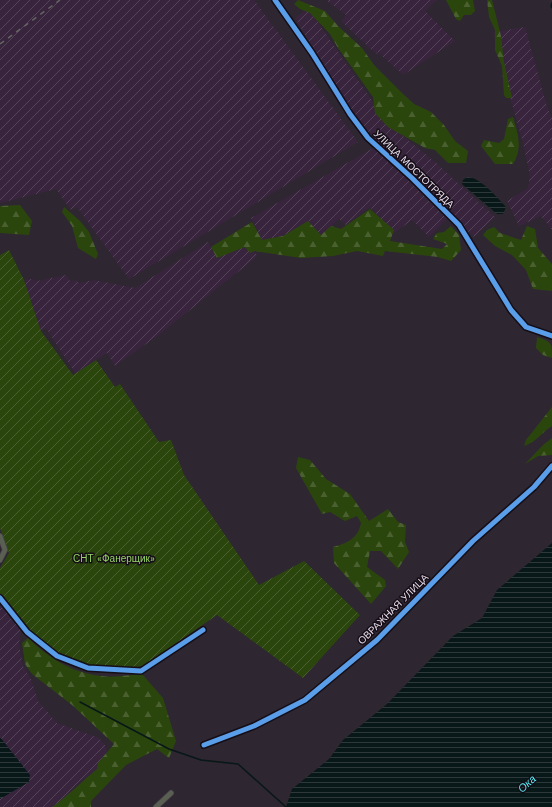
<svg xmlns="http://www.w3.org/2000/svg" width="552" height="807" font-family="'Work Sans',sans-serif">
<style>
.industrial{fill:url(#industrial-furrows)}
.forest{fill:url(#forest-firs)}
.garden{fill:url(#garden-furrows)}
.water{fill:url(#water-rules)}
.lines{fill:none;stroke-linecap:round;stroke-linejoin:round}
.stream{stroke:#081718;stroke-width:1.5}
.street-casing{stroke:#4b444d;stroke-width:6}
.street{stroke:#596051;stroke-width:4.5}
.rail{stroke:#646561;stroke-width:1.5;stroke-dasharray:5 5;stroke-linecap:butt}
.cycleway-casing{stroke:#150e17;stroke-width:8}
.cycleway{stroke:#5a9eea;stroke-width:5}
.labels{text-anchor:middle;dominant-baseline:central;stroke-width:3;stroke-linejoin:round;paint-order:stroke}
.street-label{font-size:10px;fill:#e8ddeb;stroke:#150e17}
.park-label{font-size:10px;fill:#98d366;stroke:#150e17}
.water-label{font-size:11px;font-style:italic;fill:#59eaf1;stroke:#150e17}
</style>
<defs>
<pattern id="industrial-furrows" width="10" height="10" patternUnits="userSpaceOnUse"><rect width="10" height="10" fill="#38253d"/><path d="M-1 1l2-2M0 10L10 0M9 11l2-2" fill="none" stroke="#554459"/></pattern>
<pattern id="forest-firs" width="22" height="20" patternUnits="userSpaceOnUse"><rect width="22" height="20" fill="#2b460d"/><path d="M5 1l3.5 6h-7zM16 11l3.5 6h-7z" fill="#4a6030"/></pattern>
<pattern id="garden-furrows" width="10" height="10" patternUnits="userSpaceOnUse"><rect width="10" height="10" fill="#2b460d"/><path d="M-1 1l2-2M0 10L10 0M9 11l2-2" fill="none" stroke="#4a6030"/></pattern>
<pattern id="water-rules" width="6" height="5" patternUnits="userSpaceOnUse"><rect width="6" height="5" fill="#081718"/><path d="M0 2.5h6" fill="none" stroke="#2c383a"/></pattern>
</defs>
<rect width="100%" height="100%" fill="#2e2630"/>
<path class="industrial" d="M0,0H254L358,142L129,279L77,207L71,210L56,189L0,203Z
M326,0H437L425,11L455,41L403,75L378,52L376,54L341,21L346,15Z
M308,8L388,124L434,161L495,217L474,237L370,138L352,114L295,18Z
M525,27L546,103L552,119V230L541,216L519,226L507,201L528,188L530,176L523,143L507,86L494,32Z
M375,147L447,219L429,237L412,220L394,233L370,207L346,225L339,219L321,235L308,221L283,236L262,240L251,218Z
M208,242L217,257L245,247L254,251L258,256L156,337L115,366L107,353L75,373L46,328L41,331L24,280L32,279L37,281L66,275L70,281L76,280L79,283L94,280L135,288Z
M0,605L21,628L19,644L23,666L31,679L38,701L57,723L99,738L105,745L107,753L98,763L97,769L75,786L65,798L52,807H0Z"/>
<path class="forest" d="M298,0L325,11L338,26L362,48L374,65L402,93L414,104L431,112L444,125L455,141L468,151L466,163H448L435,150L425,148L388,127L375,113L373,97L338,48L330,34L310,13L300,9L294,4Z
M446,0H473L475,11L471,15H464L460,21L456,19Z
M487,0H492L501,36L504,62L512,98H506L504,95L502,66L495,50V30L489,17Z
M513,117C518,134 523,148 513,164H495L481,146L484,140L499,143L504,139L508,119Z
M20,205L32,221L29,235L0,233V206Z
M64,207L80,221L89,232L98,254L96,259L78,248L72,226L62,212Z
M370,209L394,230L390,241L442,249L447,244L433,239L437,233L444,232L451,226L459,235L461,250L451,261L438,257L385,251L383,256L357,251L333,256L301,258L254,251L250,253L245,247L217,258L211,247L252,222L262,240L283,236L308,221L321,235L331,226L341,229Z
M527,226L535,229L538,248L552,264V291L533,289L526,270L512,255L495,246L483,235L487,230L494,227L500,233L521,240Z
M537,337C552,342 552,343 552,358L543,355L536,348Z
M552,407V426C542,432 535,443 524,446L526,440Z
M552,438V455L538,456L525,464L543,445Z
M298,457L310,460L326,479L350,494L369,521L388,509L398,522L406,525L405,542L409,552L398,569L381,551H370L367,567L385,580L386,586L371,604L334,563L333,547C347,543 358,539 361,523L357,516L345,521L330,512L322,514L296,468Z
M28,638C49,658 72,673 101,676C114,678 129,675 142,674L163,698L176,741L169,758L157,749L126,765L91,801V807H52C68,796 82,781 97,769L98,763L114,744L72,705L32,674L25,664L22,643Z"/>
<path class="garden" d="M9,250L24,280L41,331L73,375L96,360L115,387L120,384L159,442L171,440L184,475L259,585L304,561L360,615L303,678L217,615L143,666L120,668L89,665L57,652L28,629L0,594V568L9,553L0,528V255Z"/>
<path class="water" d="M467,177C479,176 498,198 506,207L503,214H497L462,184L463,180Z
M552,543V807H286L292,789L329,759L343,740L387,704L453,636L482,618L497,590Z
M0,737L30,775L29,782L0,799Z"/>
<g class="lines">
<path class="stream" d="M552,3L551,6L552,8
M80,702L169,749L201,760L238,764L286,807"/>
<defs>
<path id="street" d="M275,0L312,53L350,114L368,138L412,178L459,225L511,310L526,327L552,336
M0,536L5,550L0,560
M0,598L27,632L57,656L88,668L141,671L203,630
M204,745L254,726L305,700L377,640L473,541L534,487L552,466
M156,807L171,793"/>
</defs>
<use href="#street" class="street-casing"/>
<use href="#street" class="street"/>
<path class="rail" d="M0,44L60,0"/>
<defs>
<path id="cycleway" d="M275,0L312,53L350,114L368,138L412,178L459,225L511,310L526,327L552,336
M0,598L27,632L57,656L88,668L141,671L203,630
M204,745L254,726L305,700L377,640L473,541L534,487L552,466"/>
</defs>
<use href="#cycleway" class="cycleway-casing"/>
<use href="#cycleway" class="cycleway"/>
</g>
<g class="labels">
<g class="street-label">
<text transform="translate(414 169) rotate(44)">УЛИЦА МОСТОТРЯДА</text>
<text transform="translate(393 609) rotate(-45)">ОВРАЖНАЯ УЛИЦА</text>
</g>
<g class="park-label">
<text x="114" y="558">СНТ «Фанерщик»</text>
</g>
<g class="water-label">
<text transform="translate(527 784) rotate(-42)">Ока</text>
</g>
</g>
</svg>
